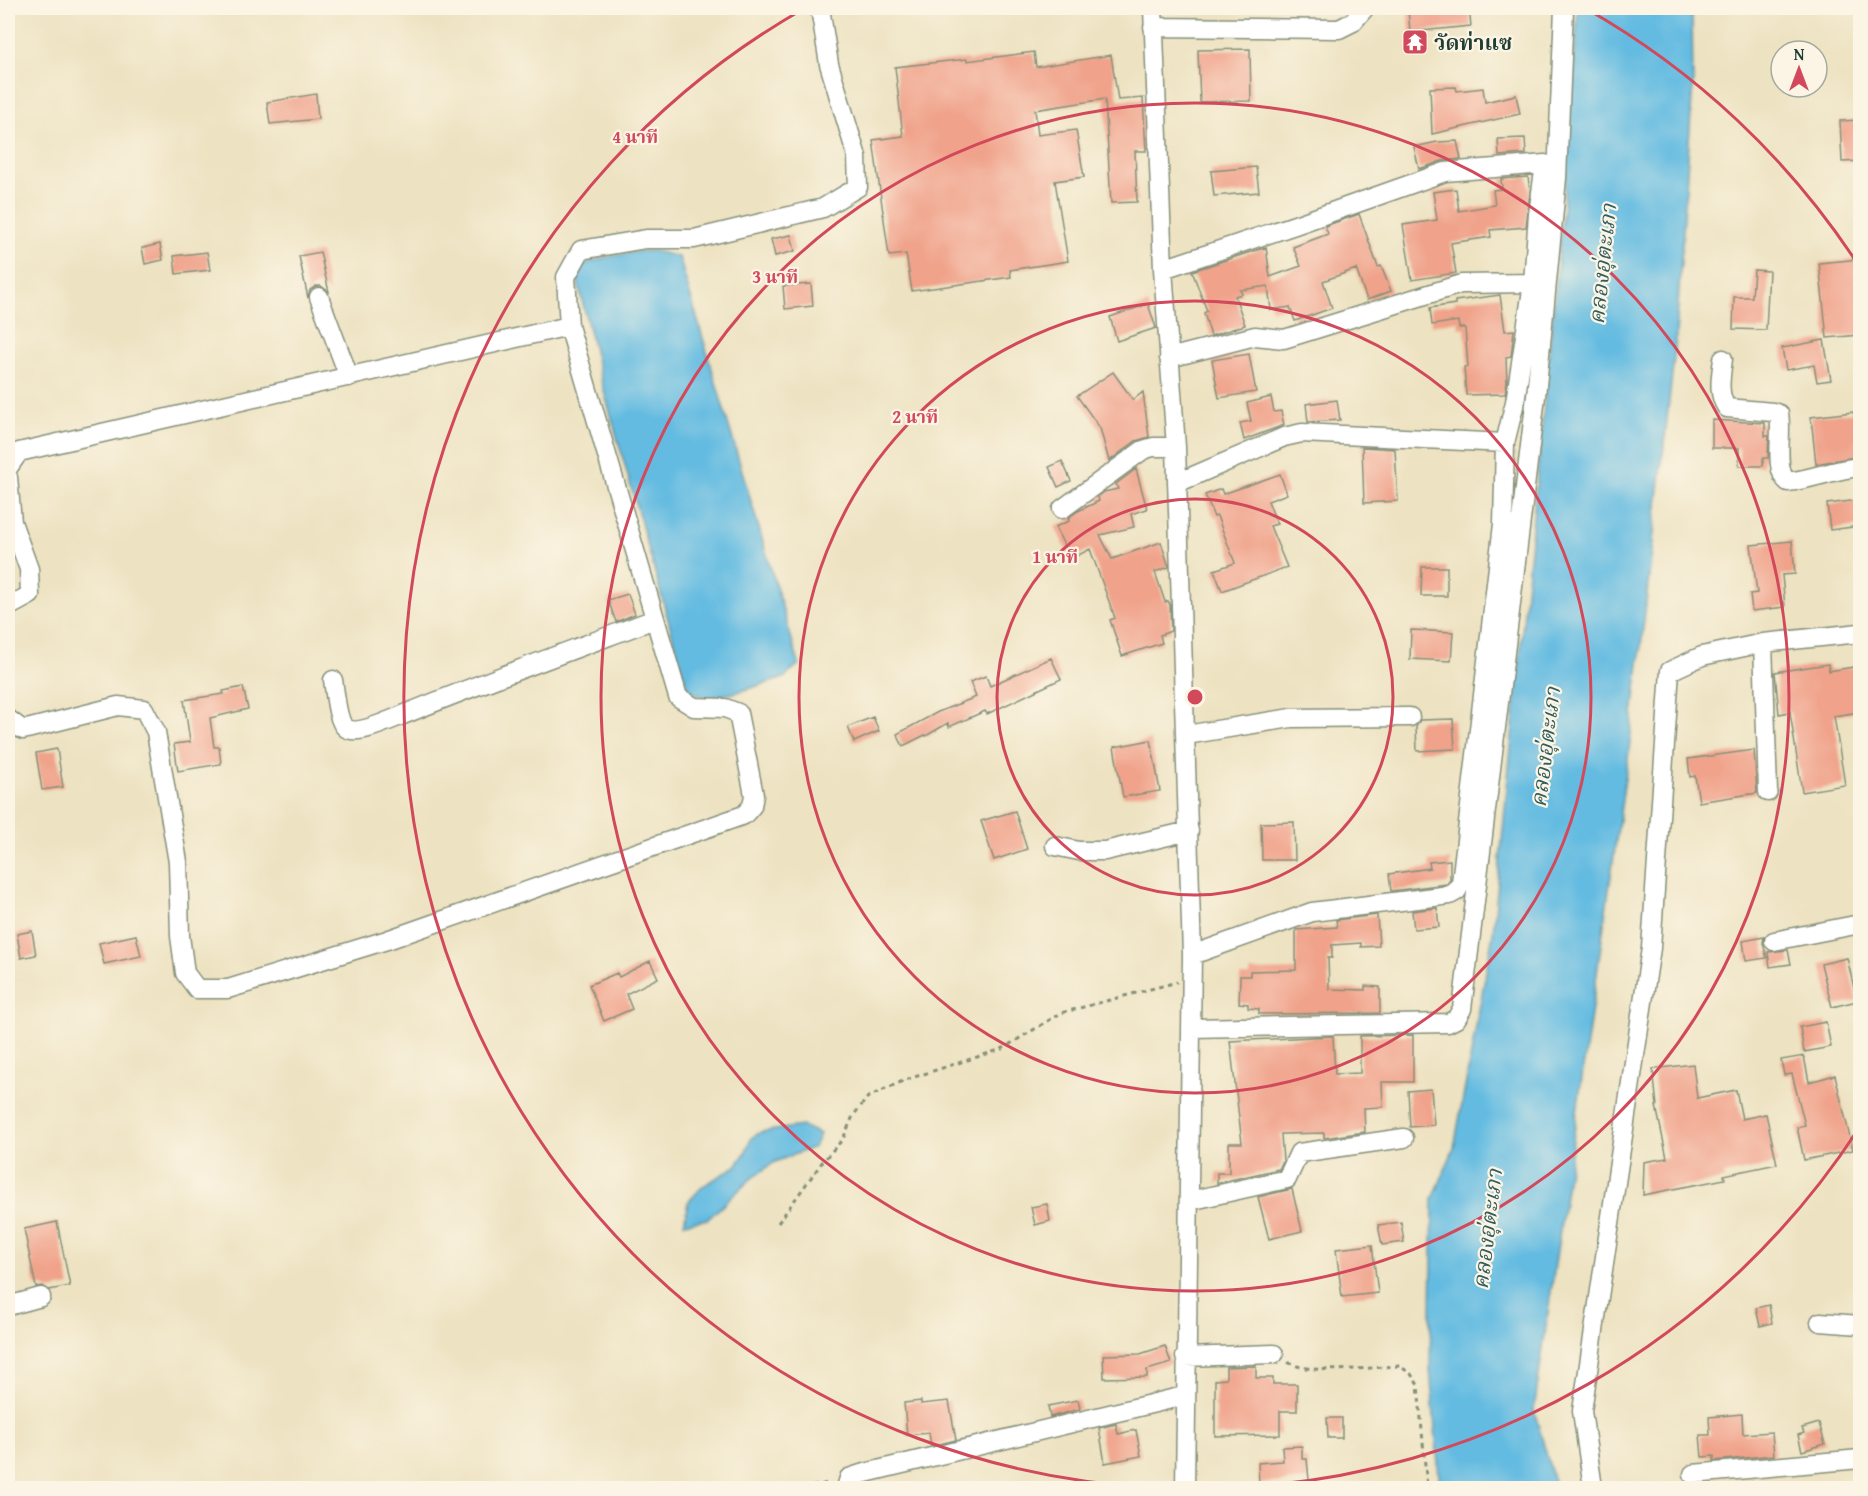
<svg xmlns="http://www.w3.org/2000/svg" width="1868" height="1496" font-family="'Gentium Book Plus','Noto Serif Thai',serif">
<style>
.water{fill:#64bbe1;stroke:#427c8a;stroke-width:1.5}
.building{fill:#f0a28a}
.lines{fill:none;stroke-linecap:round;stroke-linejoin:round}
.minor-casing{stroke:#86907a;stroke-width:21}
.path{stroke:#86907a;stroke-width:3;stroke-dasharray:4.5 4.5;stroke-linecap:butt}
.minor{stroke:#fff;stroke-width:18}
.ring{fill:none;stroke:#d1495b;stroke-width:3}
.labels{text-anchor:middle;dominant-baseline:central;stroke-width:4.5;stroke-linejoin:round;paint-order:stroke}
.poi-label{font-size:21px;font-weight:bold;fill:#1f3d34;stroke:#fcf5e5;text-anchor:start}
.water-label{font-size:22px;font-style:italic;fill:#305c5f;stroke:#fcf5e5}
.centre{fill:#d1495b;stroke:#fcf5e5;stroke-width:3}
.ring-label{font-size:18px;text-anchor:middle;font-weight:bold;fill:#d1495b;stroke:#fcf5e5;stroke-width:4.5;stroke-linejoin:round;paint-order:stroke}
</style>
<rect width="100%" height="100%" fill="#fcf5e5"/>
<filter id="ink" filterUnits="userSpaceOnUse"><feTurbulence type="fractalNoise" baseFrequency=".0167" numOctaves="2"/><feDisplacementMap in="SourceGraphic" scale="12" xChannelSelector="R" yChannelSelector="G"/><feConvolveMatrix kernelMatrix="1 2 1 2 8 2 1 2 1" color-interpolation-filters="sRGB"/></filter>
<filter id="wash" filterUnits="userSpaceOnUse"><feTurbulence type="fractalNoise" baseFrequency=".008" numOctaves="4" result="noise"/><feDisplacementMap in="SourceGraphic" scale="24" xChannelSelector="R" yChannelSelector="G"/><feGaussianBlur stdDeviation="1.35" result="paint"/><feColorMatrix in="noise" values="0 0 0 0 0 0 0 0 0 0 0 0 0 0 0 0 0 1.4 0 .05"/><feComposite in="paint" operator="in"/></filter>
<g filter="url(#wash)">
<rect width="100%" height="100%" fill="#ede2c1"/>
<path class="water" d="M1578,8H1692L1693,84L1675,349L1629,751L1534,1410L1556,1488H1440L1430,1369L1433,1199L1454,1148L1493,933L1564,198Z
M640,251H655L679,257L799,664L784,678L734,693L708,698L695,694L687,687L601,380L577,279L582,265L602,258Z
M802,1126L820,1134L814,1147L775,1162L752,1178L708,1219L684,1223L688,1202L703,1186L736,1166L746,1152L751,1138L761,1132Z"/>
<g id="blocks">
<path class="building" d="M1408,8H1469L1471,26L1410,32Z
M1250,49L1251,101L1200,102L1198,50Z
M1034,52L1036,67L1111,55L1118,100L1143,98L1146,151H1135L1137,202L1111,203L1105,99L1035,110L1038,135L1076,130L1084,177L1055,181L1068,261L1010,270L1011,277L912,291L906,254L889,256L873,140L903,136L895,67L967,59V61Z
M1456,87L1457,91L1483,88L1485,102L1516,95L1520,114L1432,134L1430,88Z
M316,94L318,119L270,124L267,102Z
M1860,120V161L1842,162L1840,121Z
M1525,138L1526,154L1499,156L1498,139Z
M1457,141L1461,159L1442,161L1419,169L1414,147L1437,142Z
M1256,167L1259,192L1214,196L1211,171Z
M1528,177L1530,192L1526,227L1490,230L1491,237L1451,243L1456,273L1412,280L1403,225L1437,220L1433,192L1456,189L1459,211L1495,205L1493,190L1502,189L1501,179Z
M1359,214L1378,267L1381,266L1391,291L1367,300L1356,269L1323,281L1332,308L1295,321L1290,307L1271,310L1268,286L1240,290L1242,294L1235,296L1245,325L1211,336L1204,313L1207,311L1192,271L1266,247L1270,277L1301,266L1293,247L1328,234L1325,226Z
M791,235L795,251L775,256L771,239Z
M160,244L163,260L145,264L142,248Z
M207,252L210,270L176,274L174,256Z
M320,252L329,292L321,286H316L310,290L308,298L299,256Z
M1860,259V335L1827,338L1819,263Z
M1754,270L1769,271L1766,330L1733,329L1734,297H1752Z
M811,284L813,306L785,309L783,286Z
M1500,295L1505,331L1514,330L1511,356L1506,357L1507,382L1505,394L1466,395L1464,367H1468L1465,328H1459L1458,321L1432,325L1430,308L1455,304V301Z
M1148,304L1156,328L1117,341L1110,317Z
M1824,340L1831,380L1817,382L1814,365L1786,370L1782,348Z
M1249,354L1256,392L1219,398L1212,360Z
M1113,372L1133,400L1143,392L1149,437L1136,441L1109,461L1100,428L1077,396Z
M1271,397L1274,412L1281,411L1284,425L1244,440L1240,423L1251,421L1247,403Z
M1337,400L1340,420L1308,422L1306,404Z
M1853,412L1854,415H1860V456L1816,464L1811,417Z
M1712,420L1765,423V436H1769L1768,458H1763V466H1739V448H1712Z
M1362,447L1395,449L1398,501L1364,503Z
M1062,461L1071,481L1058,487L1049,467Z
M1136,469L1147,509L1131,514L1134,527L1100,535L1112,559L1161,542L1169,567L1155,572L1165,602L1168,601L1170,605L1171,631L1160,635L1162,643L1122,656L1110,620L1115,618L1090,549L1071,559L1055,527L1069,521L1068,518L1078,511L1099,501L1098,497L1104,492L1118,489L1116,484Z
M1280,474L1287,494L1268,501L1277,524L1270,526L1287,567L1222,591L1214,570L1235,563L1217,516L1214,517L1205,495L1221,489L1223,494Z
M1859,500L1860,526L1830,530L1827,504Z
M1792,541L1795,574L1782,575L1785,607L1752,611L1750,594L1757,593L1751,545Z
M1422,567H1447V596H1421Z
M628,594L635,614L616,622L608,600Z
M1411,630L1453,632L1451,661L1410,659Z
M1051,658L1061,679L987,714L985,711L949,727L948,723L926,736L925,735L903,746L897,734L938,712L976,697L970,682L986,676L990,686Z
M1828,664L1829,671L1860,666V712L1834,716L1845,785L1802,792L1790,712L1779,714L1775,672Z
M243,687L248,709L210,718L214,747H219L221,764L178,771L174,744L190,742L184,700L224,694L223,691Z
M873,717L879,731L854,742L848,727Z
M1453,719L1455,749L1417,751L1416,727L1420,720Z
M1151,740L1160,791L1123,797L1114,747Z
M57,749L63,787L42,790L36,753Z
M1754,750L1757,793L1699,802L1695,776L1690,777L1688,759Z
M1015,811L1027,849L994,860L981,821Z
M1294,822L1295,860H1262L1261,823Z
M1450,860V880L1447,884L1391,891L1389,874L1430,868L1429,862Z
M1437,908L1439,927L1414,929L1412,911Z
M1377,915L1379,946L1361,947V943L1332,945V958H1328L1329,989L1365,990V986L1380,987V1013L1259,1014V1009L1248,1008V1004L1239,1003L1240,976H1250V971L1296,970V930L1337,927L1336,920Z
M32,931L36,955L21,958L17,934Z
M136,935L141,956L104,964L99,943Z
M1764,937L1763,943L1767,958L1746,961L1743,941Z
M1788,950L1791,964L1770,967L1768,952Z
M1847,958L1857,1001L1832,1007L1821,964Z
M650,961L658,978L626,994L632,1009L604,1021L589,985L617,973L619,977Z
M1826,1022L1831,1047L1804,1052L1800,1027Z
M1413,1035V1082H1382L1383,1107L1364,1108L1365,1132L1324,1138V1133L1281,1134L1283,1161L1279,1169L1217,1183V1173H1229V1143H1242L1230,1041L1333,1036L1335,1074L1360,1073V1036Z
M1804,1056L1809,1082L1835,1075L1853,1150L1804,1160L1797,1127L1805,1125L1792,1074L1784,1075L1781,1060Z
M1693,1064L1697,1098L1736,1090L1742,1119L1766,1114L1777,1164L1724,1175L1725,1179L1643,1195L1644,1162L1667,1158L1656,1106H1657L1653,1069Z
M1431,1089L1434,1125L1410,1127L1408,1091Z
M1292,1189L1302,1231L1269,1239L1258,1197Z
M1047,1204L1050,1221L1035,1225L1031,1207Z
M57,1222L70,1286L49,1290L43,1286L36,1287L24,1229Z
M1401,1222L1404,1242L1382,1245L1378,1225Z
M1372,1245L1378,1293L1342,1297L1336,1249Z
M1769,1305L1772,1323L1760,1326L1756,1308Z
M1165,1346L1171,1363L1147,1370V1377L1104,1378L1103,1355L1140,1354Z
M1256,1366V1378H1273V1384H1297V1411H1280V1435L1215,1436V1380L1226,1379V1367Z
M1078,1400L1080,1409L1050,1417L1048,1406Z
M921,1401V1404L949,1401L956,1440L931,1446L929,1433L907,1435L904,1403Z
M1742,1414L1743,1434L1772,1432L1774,1455L1714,1461V1456L1702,1457L1700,1435H1710L1709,1417Z
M1327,1418H1342V1438H1328Z
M1819,1423L1825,1444L1802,1451L1798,1435L1804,1433L1802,1428Z
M1116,1424L1118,1434L1136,1430L1141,1456L1105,1463L1099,1428Z
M1302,1446V1459H1307L1309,1480L1259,1484L1258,1463L1283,1461L1282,1447Z"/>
</g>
</g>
<g filter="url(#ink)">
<use href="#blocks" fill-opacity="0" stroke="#86907a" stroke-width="1.5"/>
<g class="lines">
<defs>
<path id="minor" d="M1153,8L1163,269L1176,447L1192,955L1185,1488
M1153,27L1339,29L1353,22L1365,8
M1163,269L1295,225L1445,172L1545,164L1538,214L1533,283L1515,402L1505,443L1503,524L1461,883L1457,891L1450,895L1312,912L1192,955
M319,297L349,377
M1169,358L1255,336L1284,339L1461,284L1533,283
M1723,359C1721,375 1717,395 1727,408L1773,412L1779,414C1783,432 1773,471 1788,482C1812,479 1836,469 1860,467
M8,468L19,452L569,326
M8,477L12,522L29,569L30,595L8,607
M1177,483L1284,437L1302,433L1505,443
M1062,509L1143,450L1153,447H1176
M1763,643L1768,792
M333,680C335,691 337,722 346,728C357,736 387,721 398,717C483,682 569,651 655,619
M8,719L23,730L118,706L144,709L156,732L178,862L180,936L185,973L197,989H228L387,940L744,815L752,806L754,795L738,713L725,708L694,707L678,697L569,326L566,277L581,250L646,239H694L823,208L858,187L857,157L829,64L820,8
M1186,735L1291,718L1410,717
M1055,846L1079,851H1105L1189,831
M1774,941L1860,924
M1192,1028L1448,1023L1456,1019L1462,1009L1536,396L1557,178L1564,8
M1189,1201L1287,1179L1299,1153L1404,1138
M8,1306L41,1297
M1820,1322L1860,1325
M1185,1357L1274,1354
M1693,1474L1860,1459
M846,1488L849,1478L861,1474L1184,1396
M1593,1488L1582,1411L1651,948L1670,671L1702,656L1763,643L1860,633"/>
</defs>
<use href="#minor" class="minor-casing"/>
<path class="path" d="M778,1223L823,1161L843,1139L853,1116L868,1097L905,1080L1002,1049L1061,1013L1177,982
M1288,1362C1310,1376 1372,1367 1400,1366L1411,1374L1418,1385L1427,1488
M804,1488L829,1483"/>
<use href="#minor" class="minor"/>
</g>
</g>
<g class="ring">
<circle cx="1195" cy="697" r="198"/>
<circle cx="1195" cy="697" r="396"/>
<circle cx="1195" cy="697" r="594"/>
<path d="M1859 1128A792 792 0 0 1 1230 1488M1160 1488A792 792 0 0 1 805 8M1585 8A792 792 0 0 1 1859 266"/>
</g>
<defs>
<symbol id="temple-square" viewBox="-11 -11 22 22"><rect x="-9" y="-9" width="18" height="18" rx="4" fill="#d1495b" stroke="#fcf5e5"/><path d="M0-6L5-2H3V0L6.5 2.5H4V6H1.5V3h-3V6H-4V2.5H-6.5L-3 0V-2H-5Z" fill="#fff"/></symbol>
</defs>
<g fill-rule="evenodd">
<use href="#temple-square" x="1400" y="27" width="30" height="30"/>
</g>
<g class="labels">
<g class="poi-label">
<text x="1434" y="42">วัดท่าแซ</text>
</g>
<g class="water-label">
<text transform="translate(1602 264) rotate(-84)">คลองอุ่ตะเภา</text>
<text transform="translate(1545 747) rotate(-83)">คลองอุ่ตะเภา</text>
<text transform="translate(1487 1229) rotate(-83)">คลองอุ่ตะเภา</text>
</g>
</g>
<circle cx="1195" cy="697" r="9" class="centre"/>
<g class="ring-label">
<text x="635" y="143">4 นาที</text>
<text x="775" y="283">3 นาที</text>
<text x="915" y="423">2 นาที</text>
<text x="1055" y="563">1 นาที</text>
</g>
<rect width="1868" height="1496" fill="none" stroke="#fcf5e5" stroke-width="30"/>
<g transform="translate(1799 69)"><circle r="28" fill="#fcf5e5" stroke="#a4ab9e" stroke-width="1.5"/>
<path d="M0-4.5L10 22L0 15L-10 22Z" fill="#d1495b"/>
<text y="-9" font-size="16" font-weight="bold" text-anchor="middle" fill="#1f3d34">N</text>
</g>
</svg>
